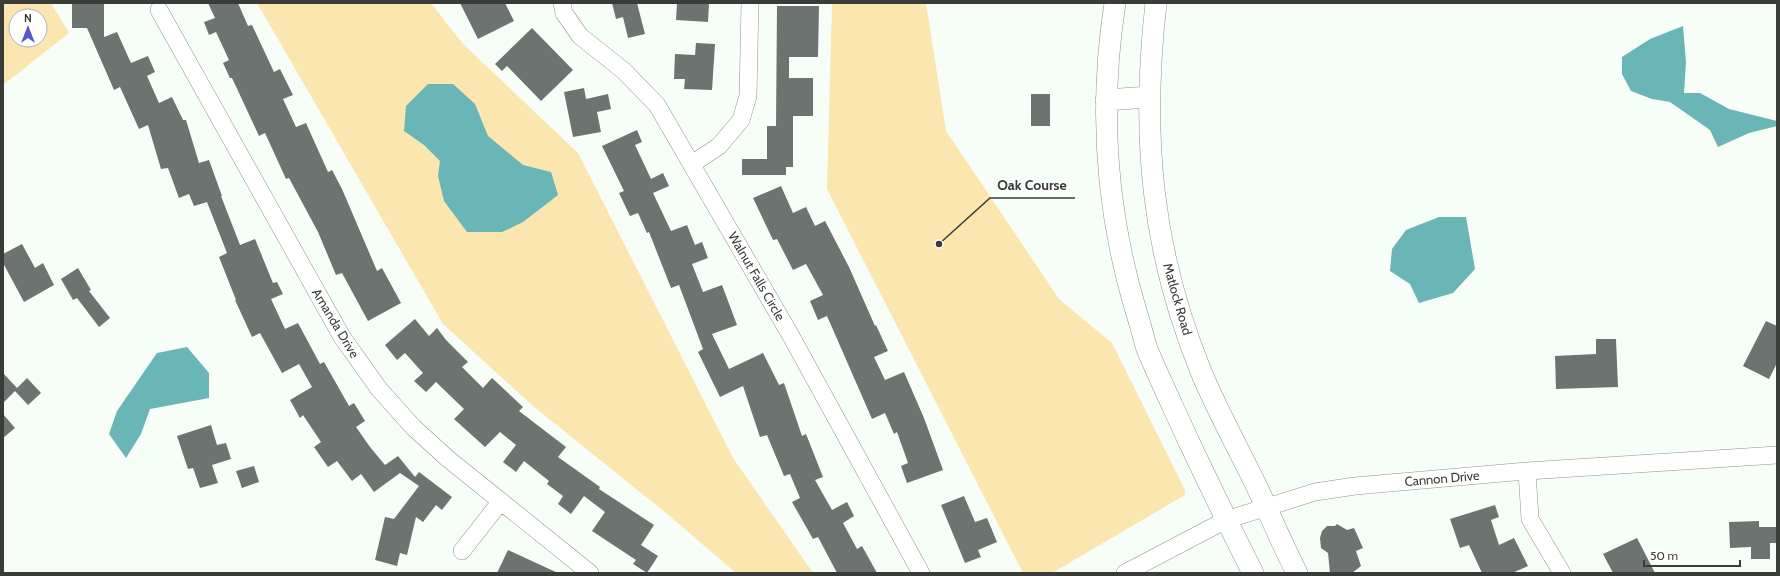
<svg xmlns="http://www.w3.org/2000/svg" width="1780" height="576" font-family="Cabin,sans-serif">
<style>
.green{fill:#fae6ae;fill-rule:evenodd}
.water{fill:#6ab5b6}
.building{fill:#6d7371}
.lines{fill:none;stroke-linecap:round;stroke-linejoin:round}
.minor-casing{stroke:#8e938e;stroke-width:18}
.major-casing{stroke:#8e938e;stroke-width:22}
.minor{stroke:#fff;stroke-width:17}
.major{stroke:#fff;stroke-width:21}
.labels{text-anchor:middle;dominant-baseline:central;stroke-width:4;stroke-linejoin:round;paint-order:stroke}
.street-label{font-size:13px;fill:#3a3c3a;stroke:#fff}
.leader{fill:none;stroke:#3a3c3a;stroke-width:1.5}
.callout-dot{fill:#3a3c3a;stroke:#fff;stroke-width:1.5}
.callout-label{font-size:14px;text-anchor:middle;font-weight:bold;fill:#3a3c3a;stroke:#fff;stroke-width:4;stroke-linejoin:round;paint-order:stroke}
</style>
<rect width="100%" height="100%" fill="#f7fdf7"/>
<path class="green" d="M3,3H51L69,33L3,85ZM16,16H40V40H16Z
M257,3H431L463,44L578,153L733,458L813,573H736L666,513L533,406L443,324Z
M832,3H926L946,131L1059,299L1112,343L1185,490V495L1052,573H1023L827,189Z"/>
<path class="water" d="M1683,26L1686,62L1684,93H1700L1729,109L1777,121V126L1749,133L1718,147L1710,130L1670,102L1652,99L1631,91L1622,74V57L1650,39Z
M428,84H453L475,104L488,136L523,165L551,172L558,195L523,222L502,232H467L444,201L438,176L440,161L424,145L404,131L406,106Z
M1439,217H1466L1475,269L1453,293L1419,303L1410,284L1390,271L1392,249L1406,230Z
M187,347L209,373V398L150,409L141,434L126,458L109,434L117,411L157,353Z"/>
<path class="building" d="M72,3H104V37L117,32L131,63L148,56L155,72L147,76L159,103L172,97L183,120H186L199,163L209,160L222,196H221L240,245L255,239L273,283L277,282L283,294L271,299L285,329L298,323L320,364L324,362L349,406L354,403L365,421L356,427L370,447L385,465L398,456L415,477L419,472L452,497L442,510L436,505L423,522L416,517L407,555L400,553L397,566L375,560L385,517L394,519L419,486L400,473L374,492L361,474L352,481L337,461L328,467L314,447L321,442L303,415L300,418L290,400L312,387L299,364L282,373L260,333L252,337L235,300H236L219,257L227,253L207,202L194,206L189,194L179,198L168,168L161,169L148,125L139,129L120,87L114,90L87,28H72Z
M208,3H238L248,26L252,25L274,72L280,69L293,95L283,99L296,127L306,123L328,172L332,170L342,189L377,271L382,268L401,303L368,321L342,273L336,275L318,232L289,178L286,179L265,133L259,136L232,78H230L223,63L229,60L216,32L209,35L204,22L215,18Z
M460,3H505L514,21L478,39Z
M612,3H637L645,34L628,38L623,17L616,19Z
M677,3H709L708,22L676,20Z
M777,6H819L818,57H789V78H813V116H793V167H786V175H742V159H767V126H776Z
M532,28L573,70L541,101L507,66L502,71L495,64Z
M696,43L715,44L712,90L684,89L685,79H674L675,54L695,55Z
M584,88L586,99L608,94L611,109L597,112L601,132L573,137L564,92Z
M1031,94H1050V126H1031Z
M637,130L642,142L635,145L651,179L663,173L669,186L653,193L671,231L687,225L695,245L702,242L708,258L692,264L703,292L722,285L737,325L712,334L729,369L763,353L779,385L784,383L802,436L806,434L823,477L815,480L832,510L847,502L854,516L843,523L857,549L862,546L877,573H837L818,537L813,539L792,502L800,498L790,474L784,476L767,435L760,437L743,386L720,397L698,352L703,349L679,285L671,288L649,232L647,233L638,213L630,216L619,193L624,191L602,146Z
M781,186L793,213L806,207L815,226L825,221L849,267L875,326L876,325L888,351L874,357L885,380L904,372L924,418L943,470L907,483L901,466L908,463L897,432L894,434L885,413L872,419L827,316L818,320L810,301L823,295L806,264L793,270L777,239L773,240L753,198Z
M22,244L35,268L43,263L54,285L24,302L3,263V254Z
M78,268L91,290L89,291L110,318L99,327L77,298L73,300L61,279Z
M415,319L429,336L437,328L446,340L468,362L462,367L483,388L492,378L523,407L519,411L566,447L558,457L600,487L599,489L654,525L641,545L658,556L647,573L633,564L636,560L592,531L605,512L584,496L571,514L558,504L563,496L547,484L549,481L524,461L516,472L503,462L516,445L500,432L485,447L454,419L464,409L436,382L426,392L414,381L423,373L405,353L397,360L385,345Z
M1766,321L1777,326V363L1769,379L1743,366Z
M1596,339H1616L1618,387L1556,389L1555,356L1596,354Z
M3,373L17,388L27,378L41,393L28,405L15,391L3,403Z
M3,414L15,428L3,438Z
M211,425L217,445L226,443L231,459L212,465L218,483L200,488L193,468L188,469L177,436Z
M254,466L259,482L242,488L236,471Z
M964,496L975,522L987,518L997,542L978,550L981,557L965,563L941,505Z
M1495,505L1499,517L1491,520L1499,545L1514,538L1528,566L1512,573H1482L1469,545L1460,548L1450,519Z
M1759,521V527H1777V543H1770V559H1751V547L1730,548L1729,522Z
M1337,524L1347,530L1354,528L1363,548L1356,551L1361,566L1352,573H1330L1328,553L1321,548L1320,538L1322,531L1327,526H1335Z
M1637,538L1655,573H1613L1603,554Z
M508,550L558,573H497Z"/>
<g class="lines">
<defs>
<path id="minor" d="M562,3L564,13L580,36L624,71L657,105L791,336L921,573
M159,10L342,337L379,389L413,427L447,458L590,573
M692,164L719,146L741,120L748,96L750,3
M1527,471L1530,519L1562,573
M462,551L501,501
M1125,573L1226,520L1315,492L1355,486L1527,471L1777,455"/>
<path id="major" d="M1115,3C1099,106 1106,211 1136,311C1140,323 1143,336 1147,349C1160,380 1175,411 1189,442C1210,486 1231,530 1253,573
M1156,3C1141,135 1151,250 1202,374C1218,412 1238,448 1256,485C1270,515 1282,544 1297,573
M1106,100L1149,97"/>
</defs>
<use href="#minor" class="minor-casing"/>
<use href="#major" class="major-casing"/>
<use href="#minor" class="minor"/>
<use href="#major" class="major"/>
</g>
<g class="labels">
<g class="street-label">
<text transform="translate(757 276) rotate(60)">Walnut Falls Circle</text>
<text transform="translate(1178 299) rotate(74)">Matlock Road</text>
<text transform="translate(336 323) rotate(59)">Amanda Drive</text>
<text transform="translate(1442 478) rotate(-5)">Cannon Drive</text>
</g>
</g>
<path class="leader" d="M939 244L990 198H1075"/>
<circle class="callout-dot" cx="939" cy="244" r="4"/>
<g class="callout-label">
<text x="1032" y="190">Oak Course</text>
</g>
<rect width="1780" height="576" fill="none" stroke="#3a3c3a" stroke-width="8"/>
<g transform="translate(28 28)"><circle r="19" fill="#ffffff" stroke="#b0b1b0"/>
<path d="M0-3L7 15L0 10L-7 15Z" fill="#5657ce"/>
<text y="-6" font-size="11" font-weight="bold" text-anchor="middle" fill="#3a3c3a">N</text>
</g>
<path d="M1644 560v6h96v-6" fill="none" stroke="#3a3c3a" stroke-width="2"/>
<text x="1650" y="560" font-size="12" fill="#3a3c3a" stroke="#ffffff" stroke-width="3" paint-order="stroke">50 m</text>
</svg>
